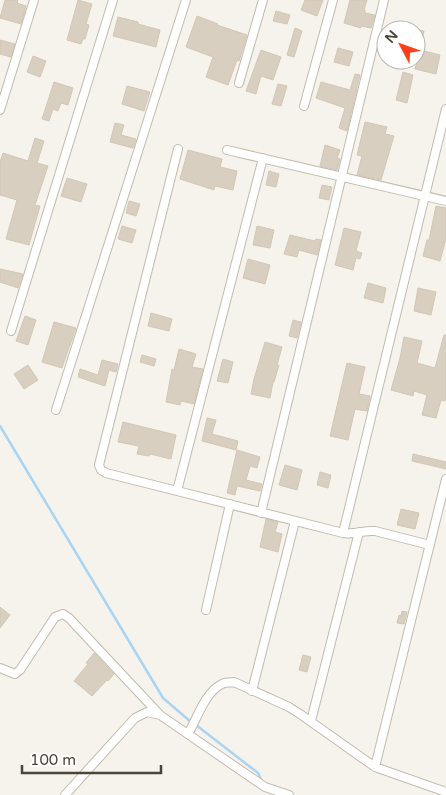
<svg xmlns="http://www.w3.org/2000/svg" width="446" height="795" font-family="'Varela Round',sans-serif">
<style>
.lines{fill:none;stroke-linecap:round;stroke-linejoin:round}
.stream{stroke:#a9d4f2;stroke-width:2.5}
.building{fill:#d8cfc1;stroke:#d3c7b4}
.street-casing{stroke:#c2bbae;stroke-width:10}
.street{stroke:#fff;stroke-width:8}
</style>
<rect width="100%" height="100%" fill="#f6f3ec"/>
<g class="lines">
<path class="stream" d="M0,426L163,698L191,722
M196,725L258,773L263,783"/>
</g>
<path class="building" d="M5,0H18L17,3L26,6L21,24L0,18Z
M78,0L92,4L86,24L89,25L85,39H83L81,44L67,40Z
M305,0H323L317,16L301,10Z
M350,0H367L364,10H365V13L375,15L371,28L361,26V28L344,23Z
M276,11L290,15L287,24L273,21Z
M197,16L218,24L217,25L247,35L239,61L237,60L228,85L206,77L213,57L186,47Z
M118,17L138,22V24L160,30L156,47L113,36Z
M295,28L302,31L294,57L287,55Z
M416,30L424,31L419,51H416Z
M0,40L15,44L11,57L0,54Z
M338,48L353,52L349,66L334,62Z
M261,50L281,57L273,80L261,76L256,94L246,91Z
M420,50L440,55L436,74L415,69Z
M33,56L46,61L40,77L27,72Z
M403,72L413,75L407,103L396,100Z
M355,74L360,75L347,131L339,128L345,108L316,98L321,82L350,90Z
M54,82L73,88L68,105L61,103L58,111L53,109L49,121L42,119Z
M278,84L287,86L281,106L272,104Z
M127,86L150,92L144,111L122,104Z
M365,122L387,127L385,134L394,136L381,180L357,175L362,156L357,155Z
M115,123L124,125L121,135L136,139L133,148L110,142Z
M35,138L44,141L37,163L48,166L35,205L40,206L29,245L6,239L17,200L0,195V162L3,153L28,161Z
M325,145L340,150L337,158L340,159L337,170L320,166Z
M188,150L222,159L220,167L237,171L233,190L215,186L214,190L180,179Z
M269,171L279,174L276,187L266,185Z
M67,178L87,184L81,202L61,196Z
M322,185L332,187L329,200L319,198Z
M129,201L140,204L136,216L126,213Z
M436,206L446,208V239L440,261L423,256L427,240H429Z
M122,226L136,230L132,243L118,239Z
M257,226L274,230L270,248L253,245Z
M344,228L361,232L356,251L362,253L360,259L356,258L353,270L335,265Z
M290,235L315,241L316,239L321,240L317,255L299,250L297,257L284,254Z
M248,259L270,265L265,284L243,278Z
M0,269L23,274L18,288L0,282Z
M368,283L386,288L383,303L364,298Z
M418,288L436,292L431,315L414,311Z
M151,313L172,319L169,331L148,326Z
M25,316L36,320L28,345L16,341Z
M293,320L301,322L297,338L289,336Z
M54,322L76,328L62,368L42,362Z
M444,335H446V401L441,400L436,418L422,415L427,395L414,391L413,396L391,390L400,358L404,337L422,341L417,363L435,368Z
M265,342L282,347L277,365H279L274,382H273L270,398L251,394L254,379Z
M179,349L196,354L192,367L203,369L194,404L181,401L180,405L166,402L172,369L174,370Z
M142,355L156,359L154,366L140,362Z
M223,359L233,362L228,383L217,381Z
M102,360L118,364L116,372L109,370L105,386L78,377L80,369L98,375Z
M347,363L365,367L359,394L370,396L367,411L355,409L348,440L330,436Z
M28,365L38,380L24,389L14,374Z
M207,418L216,420L212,434L238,441L236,450L202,441Z
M123,422L176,435L171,459L150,454L149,456L137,454L139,446L118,442Z
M237,450L260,457L257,468L250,466L246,480L262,484L260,491L237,486L235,495L227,493Z
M413,454L446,462V469L412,461Z
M285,465L302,470L297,490L279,485Z
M320,472L331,475L328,488L317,485Z
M401,509L419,513L415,529L397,525Z
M266,519L278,522L275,532L282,534L278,552L260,547Z
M0,607L10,615L0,628Z
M402,611L407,612L404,624L397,623L399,615L401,616Z
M94,653L114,674L108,681L107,680L92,696L74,681L88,664L86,663Z
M303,655L311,657L307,672L299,670Z"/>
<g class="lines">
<defs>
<path id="street" d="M239,83L263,0
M304,106L333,0
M0,110L34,0
M178,149L99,465L101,470L106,473L343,533C354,535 364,530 375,531L430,545
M227,150L446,201
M11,331L113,0
M56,410L186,0
M177,491L263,158
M261,513L384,0
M343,533L446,109
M206,610L230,504
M0,668L15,674L20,670L55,617L63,614L69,618L160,715
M252,691L295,521
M311,721L359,532
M188,734C197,719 205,692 222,684C225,682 229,683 234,682L289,707L300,714L375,767L446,792
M375,767L446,479
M65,795L135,718L147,712L160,715L265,787L289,795"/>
</defs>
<use href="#street" class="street-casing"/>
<use href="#street" class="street"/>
</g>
<g transform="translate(401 45) rotate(311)"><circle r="24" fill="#ffffff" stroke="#b7b4b0"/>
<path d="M0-4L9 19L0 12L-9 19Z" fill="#fc3f1d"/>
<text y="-8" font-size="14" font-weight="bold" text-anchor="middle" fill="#4b4439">N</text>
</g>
<path d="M22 765v8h139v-8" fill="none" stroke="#4b4439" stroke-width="2.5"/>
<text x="30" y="765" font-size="15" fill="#4b4439" stroke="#ffffff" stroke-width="4" paint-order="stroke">100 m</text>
</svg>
